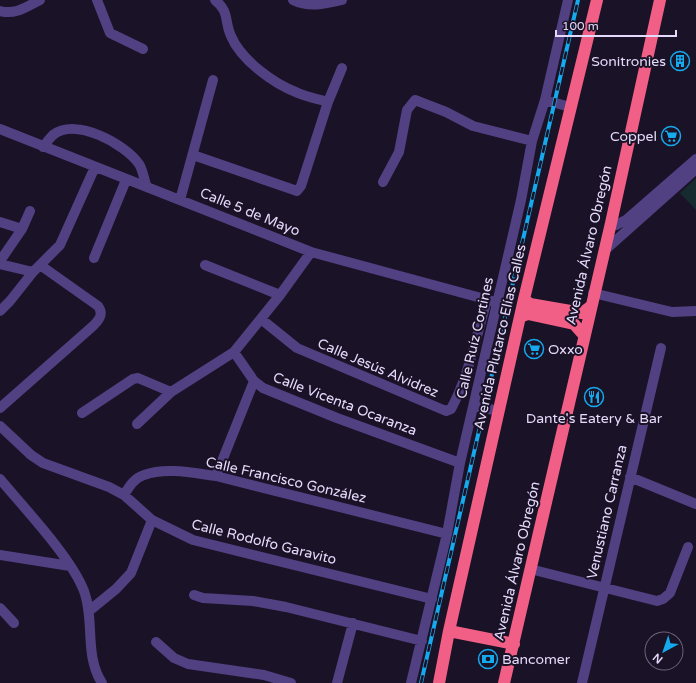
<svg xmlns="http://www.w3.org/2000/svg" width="696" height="683" font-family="'Varela Round',sans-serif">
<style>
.green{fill:#152b30}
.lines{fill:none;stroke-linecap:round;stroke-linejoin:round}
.minor{stroke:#514082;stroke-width:10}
.highway{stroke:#f25f86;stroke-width:12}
.rail-casing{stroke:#15a9ed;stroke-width:4}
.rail{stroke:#1a1226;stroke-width:2.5;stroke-dasharray:8;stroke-linecap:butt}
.labels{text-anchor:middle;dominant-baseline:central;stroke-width:4;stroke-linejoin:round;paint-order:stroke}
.poi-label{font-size:14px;fill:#e5dafc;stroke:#1a1226;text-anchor:end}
.street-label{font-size:14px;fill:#e5dafc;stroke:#1a1226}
</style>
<rect width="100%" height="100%" fill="#1a1226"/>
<path class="green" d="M696,178V210L680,193Z"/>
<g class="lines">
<path class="minor" d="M97,0L110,33L143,49
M215,0C230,12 224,21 231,36C241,60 274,84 298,93C307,97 318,99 328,102
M293,0C309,8 325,4 342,0
M0,11C16,15 26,7 40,0
M545,100L570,107
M0,129L311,252L496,302
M43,147C46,143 50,138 53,135C76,117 125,144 139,164C143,170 144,180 147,187
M193,155L297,191L301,186L328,102L342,68
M383,182L399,152L407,110L415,100L446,112L473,126L532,141
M180,200L213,80
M0,222L22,229
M611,223L616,225L626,220L696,159
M604,251L696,169
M94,258L126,180
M0,261L22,229L30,211
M0,264L33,272
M205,265L280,295
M593,293L672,312L696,311
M0,311L10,301L33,272L60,245L95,167
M261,319L297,348L446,411L451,409C469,376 476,336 487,300
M234,352L254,381L263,388L337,418L460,463
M474,406L499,411
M0,408L93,326C99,320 104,314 98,306L40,265
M82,413L133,379L138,378L171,392
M137,424L171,392L234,352L280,295L311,252
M0,426L31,455L43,463L109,487L124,495L152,520L193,540L432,599
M216,476L254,381
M630,477L696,504
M0,479C24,508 71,557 84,591C95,621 84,655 102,683
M124,495C129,487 134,478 144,475C166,467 193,473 216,476L447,534
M0,555L70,566
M530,569L657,601L663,599L670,593L688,547
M194,595L203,598L253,601L286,607L422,641
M0,608L14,623
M89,611L116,589L131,573L152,520
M156,642L174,658L188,664L264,675L291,683
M337,683L353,623
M411,683L447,534L460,463L521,200L532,141L545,100L568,0
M582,683L661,348"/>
<path class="highway" d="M524,299L530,304L582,313L590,307
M520,317L528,314L574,324L583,334
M449,631L514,644
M439,683L449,631L524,299L597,0
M504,683L611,223L660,0"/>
<defs>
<path id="rail" d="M421,683L578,0"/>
</defs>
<use href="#rail" class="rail-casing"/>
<use href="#rail" class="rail"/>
</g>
<defs>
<symbol id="building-ring" viewBox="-11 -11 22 22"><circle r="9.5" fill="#1a1226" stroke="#15a9ed" stroke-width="1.5"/><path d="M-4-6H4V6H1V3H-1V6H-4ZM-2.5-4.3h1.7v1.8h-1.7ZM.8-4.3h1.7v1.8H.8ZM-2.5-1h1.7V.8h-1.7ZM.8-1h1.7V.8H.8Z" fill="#15a9ed"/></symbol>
<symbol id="supermarket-ring" viewBox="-11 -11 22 22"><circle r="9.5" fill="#1a1226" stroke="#15a9ed" stroke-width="1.5"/><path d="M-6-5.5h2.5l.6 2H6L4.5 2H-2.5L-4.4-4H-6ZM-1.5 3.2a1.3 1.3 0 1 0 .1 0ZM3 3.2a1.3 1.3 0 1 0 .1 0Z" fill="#15a9ed"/></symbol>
<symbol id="restaurant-ring" viewBox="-11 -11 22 22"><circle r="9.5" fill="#1a1226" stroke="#15a9ed" stroke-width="1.5"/><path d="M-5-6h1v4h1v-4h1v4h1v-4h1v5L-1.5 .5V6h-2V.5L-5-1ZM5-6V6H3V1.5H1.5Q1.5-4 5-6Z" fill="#15a9ed"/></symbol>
<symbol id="bank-ring" viewBox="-11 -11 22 22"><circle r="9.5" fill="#1a1226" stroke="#15a9ed" stroke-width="1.5"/><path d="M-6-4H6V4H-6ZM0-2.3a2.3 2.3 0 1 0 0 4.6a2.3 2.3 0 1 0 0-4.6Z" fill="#15a9ed"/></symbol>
</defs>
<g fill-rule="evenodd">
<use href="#building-ring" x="669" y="50" width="22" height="22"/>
<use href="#supermarket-ring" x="660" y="125" width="22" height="22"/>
<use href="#supermarket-ring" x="523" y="338" width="22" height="22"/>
<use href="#restaurant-ring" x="583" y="386" width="22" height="22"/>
<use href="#bank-ring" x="477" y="648" width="22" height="22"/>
</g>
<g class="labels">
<g class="poi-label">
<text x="666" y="61">Sonitronies</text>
<text x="657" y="136">Coppel</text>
<text x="548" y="349" text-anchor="start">Oxxo</text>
<text x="594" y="418" text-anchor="middle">Dante's Eatery &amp; Bar</text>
<text x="502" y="659" text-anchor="start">Bancomer</text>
</g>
<g class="street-label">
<text transform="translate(250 212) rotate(22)">Calle 5 de Mayo</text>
<text transform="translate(589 245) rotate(-77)">Avenida Álvaro Obregón</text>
<text transform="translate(500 337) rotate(-77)">Avenida Plutarco Elías Calles</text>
<text transform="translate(475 338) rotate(-77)">Calle Ruíz Cortines</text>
<text transform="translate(378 368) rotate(23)">Calle Jesús Alvidrez</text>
<text transform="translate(345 404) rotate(21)">Calle Vicenta Ocaranza</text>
<text transform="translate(286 480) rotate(13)">Calle Francisco González</text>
<text transform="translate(607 512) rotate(-77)">Venustiano Carranza</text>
<text transform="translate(264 542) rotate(14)">Calle Rodolfo Garavito</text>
<text transform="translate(517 561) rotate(-77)">Avenida Álvaro Obregón</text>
</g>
</g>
<g transform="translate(664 651) rotate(220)"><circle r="19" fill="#1a1226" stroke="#6b627c"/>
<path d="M0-3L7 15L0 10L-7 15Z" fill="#15a9ed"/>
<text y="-6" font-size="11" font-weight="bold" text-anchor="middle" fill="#e5dafc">N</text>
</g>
<path d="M556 30v6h120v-6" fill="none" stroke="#e5dafc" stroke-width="2"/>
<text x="562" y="30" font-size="12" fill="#e5dafc" stroke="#1a1226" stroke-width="3" paint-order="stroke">100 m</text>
</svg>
